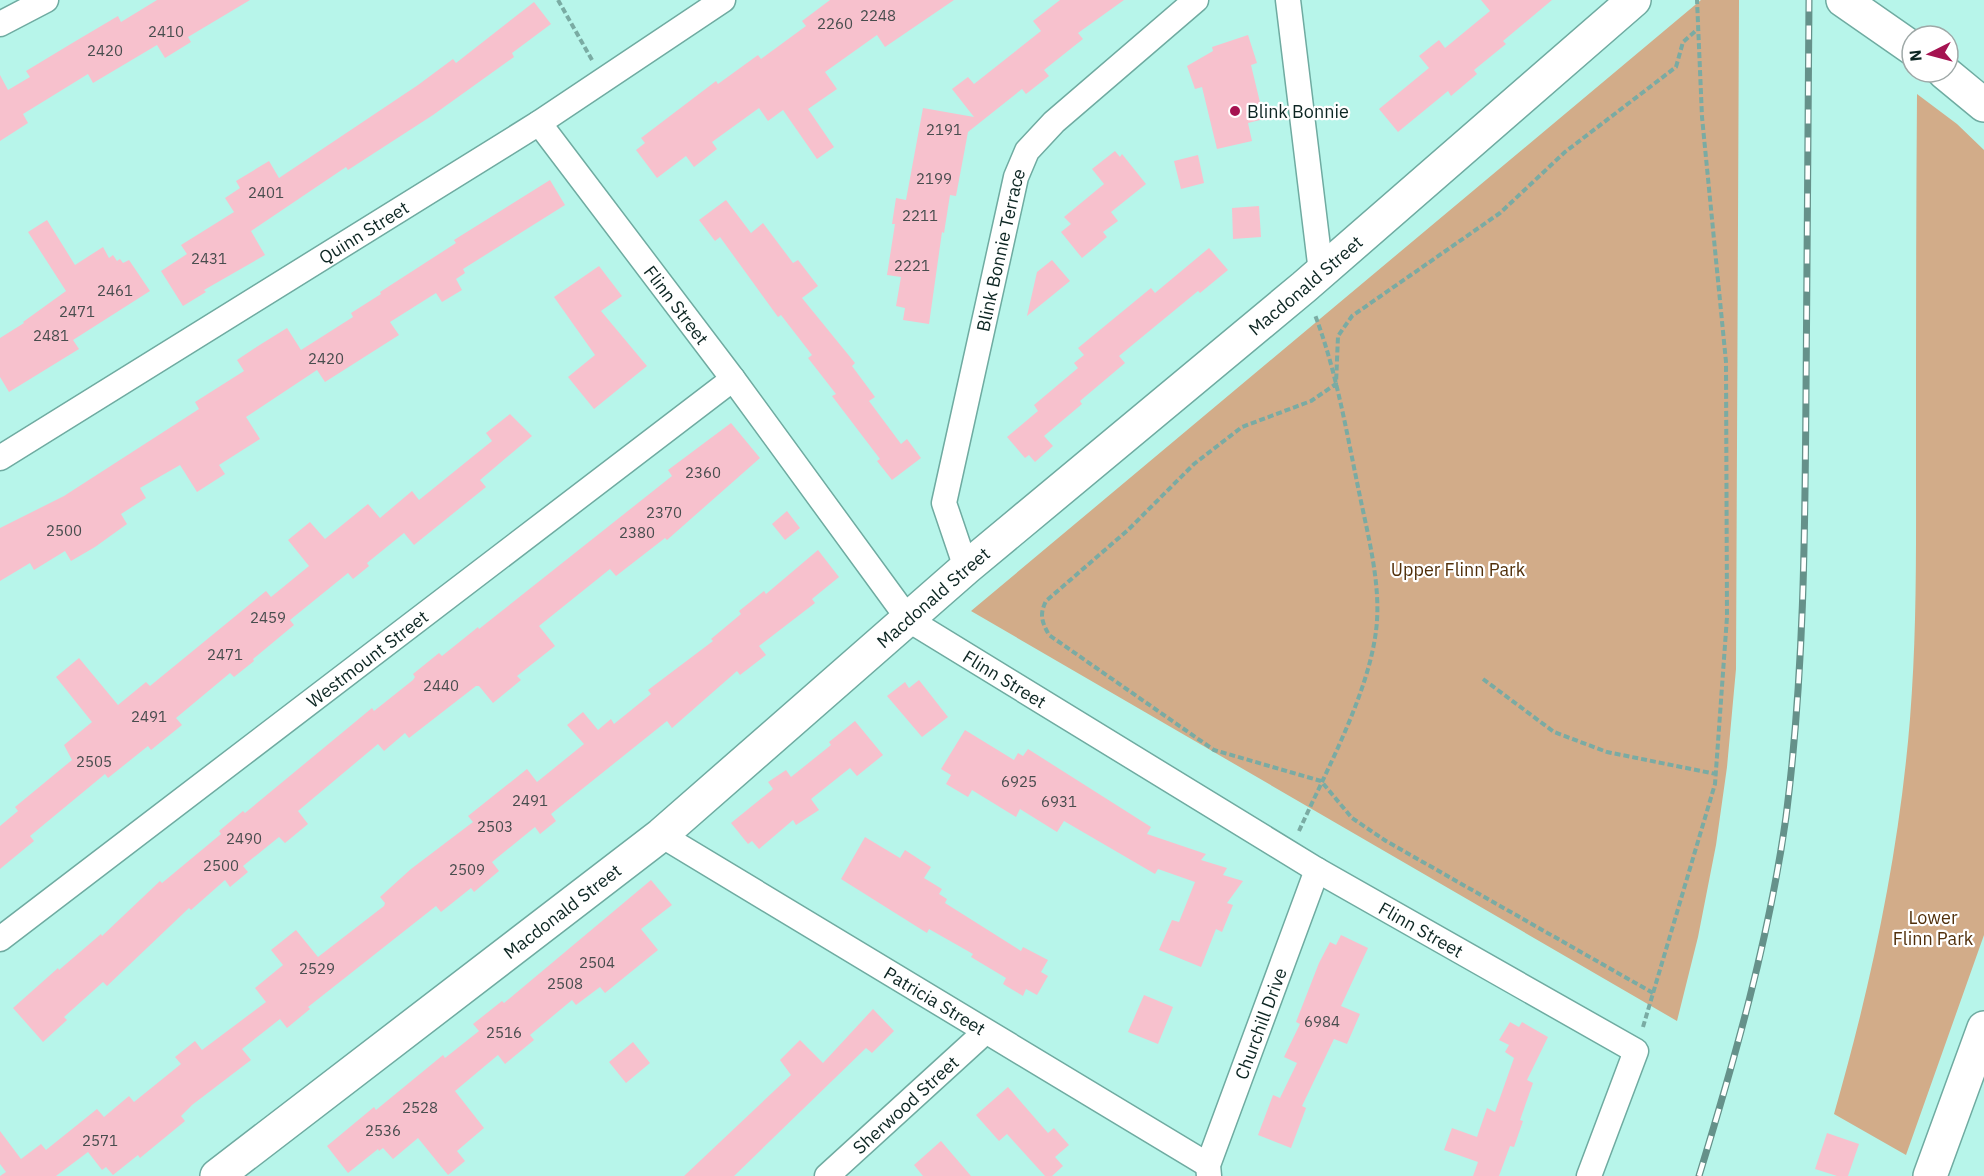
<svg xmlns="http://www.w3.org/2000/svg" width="1984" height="1176" font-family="'IBM Plex Sans',sans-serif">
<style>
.green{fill:#d2ac89}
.building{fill:#f7c1cd}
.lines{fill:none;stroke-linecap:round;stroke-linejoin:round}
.street-casing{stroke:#6faba1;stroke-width:27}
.secondary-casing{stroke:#6faba1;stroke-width:36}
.primary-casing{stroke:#6faba1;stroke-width:36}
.path{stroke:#7aaba3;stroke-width:4;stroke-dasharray:6 3;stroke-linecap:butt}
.street{stroke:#fff;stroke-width:24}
.secondary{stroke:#fff;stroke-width:33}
.primary{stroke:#fff;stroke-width:33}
.rail-casing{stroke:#65918a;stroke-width:7}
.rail{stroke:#fff;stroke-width:4.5;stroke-dasharray:14;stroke-linecap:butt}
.poi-dot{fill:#a51351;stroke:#fff;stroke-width:2}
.labels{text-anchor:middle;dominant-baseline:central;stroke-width:4.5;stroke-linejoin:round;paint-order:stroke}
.number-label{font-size:15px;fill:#484d4e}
.poi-label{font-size:18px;fill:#0d2623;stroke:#fff;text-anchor:start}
.street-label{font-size:18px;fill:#0d2623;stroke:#fff}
.park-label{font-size:18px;fill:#512f0a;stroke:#fff}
</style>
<rect width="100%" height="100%" fill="#b7f5ea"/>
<path class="green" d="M1701,0H1739L1736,669L1727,767L1716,845L1698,937L1677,1021L971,611Z
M1917,94L1957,124L1984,150V935L1906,1155L1834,1114C1871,985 1899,854 1910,719C1917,633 1916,547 1916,461C1916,338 1916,216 1917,94Z"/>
<path class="building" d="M157,0H250L188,37L191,42L165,58L157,45L93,83L88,74L23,114L28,123L0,141V75L8,90L30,77L26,71L74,42L118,16L121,22Z
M830,0H954L885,47L877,35L825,72L837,89L808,109L834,147L817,159L783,110L768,121L759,108L712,142L717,149L694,167L686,156L657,178L636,150L645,143L641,138L716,81L718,84L758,55L761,59L806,26L802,21Z
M1060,0H1124L1078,33L1083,39L1044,70L1049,76L1026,94L1022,89L968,132L956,196L950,195L944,233L942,232L929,324L903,320L905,308L896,306L901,277L887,275L895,224H892L896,198L906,200L923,108L974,117L952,89L968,77L974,84L1041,31L1033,21Z
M1481,0H1552L1503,41L1506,44L1474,70L1477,74L1451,96L1448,91L1398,132L1379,109L1429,68L1419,56L1439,40L1445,48L1490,11Z
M534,2L551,24L512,53L514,57L433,115L348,170L346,167L251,231L265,255L204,290L206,292L183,306L161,271L187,254L181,245L234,212L225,198L240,188L236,181L269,161L279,178L418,85L453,59L456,63Z
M1248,35L1257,63L1251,65L1264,119L1248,123L1252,141L1217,149L1202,87L1195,89L1187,66L1213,51L1212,47Z
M1115,151L1120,157L1122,154L1146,184L1111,212L1118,221L1103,232L1107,237L1082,258L1061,232L1071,224L1064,217L1104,184L1092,169Z
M1198,155L1204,183L1181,189L1174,161Z
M550,180L565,205L463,269L465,273L456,279L462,290L442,302L436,293L390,322L399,335L325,382L317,370L246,417L260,439L219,465L225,474L197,492L180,465L140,488L146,498L121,514L127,524L95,547L71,561L65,551L34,570L30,563L0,581V528L64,496L199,409L195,402L244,371L237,360L258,346L287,328L301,350L353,317L351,313L381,294L380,292L456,243L454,240Z
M726,200L751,233L763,223L793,263L798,260L818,286L802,298L855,363L852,366L875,397L869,401L901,444L907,439L921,458L892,480L877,461L880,459L832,396L836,394L808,358L812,355L781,315L778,317L720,237L715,241L699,220Z
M1259,206L1261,237L1233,239L1232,208Z
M47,220L75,265L103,247L109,258L113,255L117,261L120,259L123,263L129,260L150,291L73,340L79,349L9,392L0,377V338L24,323L23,322L66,291L28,232Z
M1209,248L1228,270L1200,293L1198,291L1119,356L1125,363L1080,401L1082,404L1044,436L1053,446L1035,462L1029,455L1025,458L1007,437L1038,411L1034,405L1078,368L1074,363L1084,355L1078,348L1151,288L1155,293Z
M1052,260L1070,281L1027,316L1037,272Z
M599,266L622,296L601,311L647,366L594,409L568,377L595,355L554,297Z
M510,414L532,436L480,480L486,487L414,545L404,533L367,563L369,566L353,579L348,573L290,620L294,625L253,659L254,661L234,677L230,673L176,718L182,725L151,750L148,746L108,778L105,774L30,836L34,841L0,869V826L18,811L15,807L72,760L64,745L92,722L56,677L79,658L118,705L146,682L150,686L266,591L271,597L309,566L288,540L310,522L325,539L368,504L380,518L412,491L419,500L492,441L486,433Z
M731,423L760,458L667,540L665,538L616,576L610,569L539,626L555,646L517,676L521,680L493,703L479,686H476L409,738L405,733L384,751L378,744L298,811L308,824L285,843L279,837L243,866L248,872L230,887L225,880L191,910L189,908L107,986L103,982L64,1017L67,1020L43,1042L13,1008L58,968L59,970L101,934L102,936L160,881L162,883L221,834L219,831L243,811L245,813L372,708L374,711L413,680L415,677L413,674L439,653L442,656L478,627L479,629L672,476L668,470Z
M787,511L800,528L785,540L772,524Z
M818,550L839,577L812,599L815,603L759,646L766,655L740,675L737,671L672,728L667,721L551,814L556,821L540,834L535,827L492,862L499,871L474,892L471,888L441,912L436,906L308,1007L310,1009L287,1028L280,1019L242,1049L251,1060L192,1105L181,1116L185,1121L140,1158L138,1155L113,1175L106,1167L102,1170L88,1152L56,1176H0L6,1172L0,1164V1131L21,1159L41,1144L46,1150L97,1109L104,1117L129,1096L134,1102L181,1064L175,1057L195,1041L202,1050L266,1002L255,988L283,965L271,950L296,930L318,957L384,906L385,903L380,897L411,869L473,822L468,816L527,769L537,782L584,744L567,725L583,712L598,730L611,719L614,724L651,694L648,690L713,641L711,639L741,614L739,611L764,591L766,594Z
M919,680L948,717L922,737L887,696L905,682L909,688Z
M855,721L883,755L857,776L850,768L811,799L819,810L796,825L793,820L759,849L752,841L748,844L731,823L773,789L768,782L786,770L791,777L831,745L829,742Z
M965,730L1014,760L1018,753L1023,756L1028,749L1151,827L1147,834L1206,854L1201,860L1227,868L1223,875L1243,881L1227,903L1233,905L1222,932L1216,929L1201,967L1159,950L1172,920L1179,922L1195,882L1158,869L1155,874L1064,821L1057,832L1020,809L1016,817L972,790L968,797L946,784L951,775L941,769Z
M865,837L900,858L905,850L931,867L924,878L942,889L939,894L947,899L945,903L1021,951L1023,947L1048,960L1041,972L1048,976L1037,995L1026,989L1023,996L1003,984L1006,978L971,957L973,954L929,929L927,933L841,879Z
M651,880L672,905L641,929L658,950L605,993L600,987L576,1005L572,1000L530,1035L534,1040L505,1064L498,1055L455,1091L484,1128L457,1151L465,1161L448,1175L418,1138L393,1159L383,1148L379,1151L378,1149L348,1173L327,1146L374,1107L376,1110L443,1055L445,1058L479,1031L473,1024L502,1001L504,1003Z
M1341,935L1368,948L1341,1006L1360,1014L1347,1044L1334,1039L1302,1106L1306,1108L1291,1148L1258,1135L1273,1095L1280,1098L1297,1063L1284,1057L1300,1024L1296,1022L1319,963L1330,942L1336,945Z
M1144,995L1173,1007L1158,1044L1128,1032Z
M873,1009L894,1031L872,1053L866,1048L734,1176H684L791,1075L780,1060L800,1040L823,1063Z
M1510,1022L1519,1027L1522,1022L1548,1037L1527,1080L1533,1083L1520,1120L1523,1121L1514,1147L1510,1146L1499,1176H1473L1478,1162L1444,1150L1452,1128L1477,1137L1487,1108L1495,1112L1514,1058L1505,1052L1509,1045L1499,1040Z
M633,1042L650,1063L626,1083L609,1062Z
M1008,1087L1048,1133L1054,1128L1069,1145L1055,1157L1063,1166L1052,1176H1045L1007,1134L999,1141L976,1115Z
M1827,1133L1859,1144L1848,1176H1837L1815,1169Z
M941,1141L971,1176H923L914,1165Z"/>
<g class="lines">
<defs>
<g id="street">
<path d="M1288,0L1321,272"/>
<path d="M0,24L46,0"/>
<path id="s1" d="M539,123L733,379L909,620L1317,870L1636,1051L1589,1176"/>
<path id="s2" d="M0,458L539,123L723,0"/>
<path id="s3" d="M966,568L944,503L1016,177L1027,151L1054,122L1196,0"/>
<path id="s4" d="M661,835L1208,1165"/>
<path id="s5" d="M0,939L733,379"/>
<path id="s6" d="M827,1176L985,1032"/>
<path id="s7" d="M1209,1176L1208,1165L1317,870"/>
</g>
<g id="secondary">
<path id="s8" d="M217,1176L661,835L966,568L1304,287L1634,0"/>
</g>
<path id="primary" d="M1843,0L1912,48
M1944,72L1984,105
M1930,1176L1984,1028"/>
</defs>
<use href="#street" class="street-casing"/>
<use href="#secondary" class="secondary-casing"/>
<use href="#primary" class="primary-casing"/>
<path class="path" d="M558,0L592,60
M1483,679L1554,732L1607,752L1716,774
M1299,831C1326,771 1368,695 1376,631C1382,585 1367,532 1358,487C1346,429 1336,370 1315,315
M1653,993L1386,841L1352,818L1321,781L1214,750L1049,635C1042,622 1039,615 1046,601L1128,530L1194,464L1242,427L1311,401L1336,384L1338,336L1352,316L1500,213L1565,152L1676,67L1683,42L1699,28
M1643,1027L1715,784L1727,617L1726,362L1702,117L1697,0"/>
<use href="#street" class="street"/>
<use href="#secondary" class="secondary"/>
<use href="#primary" class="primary"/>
<defs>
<path id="rail" d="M1699,1176C1735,1058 1769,939 1786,817C1804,676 1805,535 1806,394C1807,263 1808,131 1809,0"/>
</defs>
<use href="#rail" class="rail-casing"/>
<use href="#rail" class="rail"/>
</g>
<circle class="poi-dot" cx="1235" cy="111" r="6"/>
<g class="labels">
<g class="number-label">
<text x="878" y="15">2248</text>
<text x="835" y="23">2260</text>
<text x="166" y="31">2410</text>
<text x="105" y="50">2420</text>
<text x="944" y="129">2191</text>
<text x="934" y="178">2199</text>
<text x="266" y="192">2401</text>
<text x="920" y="215">2211</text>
<text x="209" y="258">2431</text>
<text x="912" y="265">2221</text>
<text x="115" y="290">2461</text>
<text x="77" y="311">2471</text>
<text x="51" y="335">2481</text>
<text x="326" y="358">2420</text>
<text x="703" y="472">2360</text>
<text x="664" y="512">2370</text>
<text x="64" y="530">2500</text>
<text x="637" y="532">2380</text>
<text x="268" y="617">2459</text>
<text x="225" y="654">2471</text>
<text x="441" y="685">2440</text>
<text x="149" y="716">2491</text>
<text x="94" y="761">2505</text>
<text x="1019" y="781">6925</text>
<text x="530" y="800">2491</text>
<text x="1059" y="801">6931</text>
<text x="495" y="826">2503</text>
<text x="244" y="838">2490</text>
<text x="221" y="865">2500</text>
<text x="467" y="869">2509</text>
<text x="597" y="962">2504</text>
<text x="317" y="968">2529</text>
<text x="565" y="983">2508</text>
<text x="1322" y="1021">6984</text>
<text x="504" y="1032">2516</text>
<text x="420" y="1107">2528</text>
<text x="383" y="1130">2536</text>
<text x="100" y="1140">2571</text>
</g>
<g class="poi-label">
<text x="1247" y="111">Blink Bonnie</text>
</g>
<g class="street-label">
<text stroke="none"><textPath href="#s2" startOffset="428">Quinn Street</textPath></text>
<text stroke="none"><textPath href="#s3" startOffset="328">Blink Bonnie Terrace</textPath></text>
<text stroke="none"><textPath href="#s8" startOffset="1407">Macdonald Street</textPath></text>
<text stroke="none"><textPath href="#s1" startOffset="228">Flinn Street</textPath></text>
<text stroke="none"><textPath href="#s8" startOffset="921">Macdonald Street</textPath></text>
<text stroke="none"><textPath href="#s5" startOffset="462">Westmount Street</textPath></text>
<text stroke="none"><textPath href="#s1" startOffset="732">Flinn Street</textPath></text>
<text stroke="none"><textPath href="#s8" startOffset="435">Macdonald Street</textPath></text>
<text stroke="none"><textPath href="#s1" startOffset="1218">Flinn Street</textPath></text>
<text stroke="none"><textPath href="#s4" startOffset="320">Patricia Street</textPath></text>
<text stroke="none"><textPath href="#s7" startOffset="162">Churchill Drive</textPath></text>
<text stroke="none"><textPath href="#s6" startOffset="106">Sherwood Street</textPath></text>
</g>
<g class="park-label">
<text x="1458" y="569">Upper Flinn Park</text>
<text x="1933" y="917">Lower<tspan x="1933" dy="21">Flinn Park</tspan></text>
</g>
</g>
<g transform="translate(1930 54) rotate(264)"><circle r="28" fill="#ffffff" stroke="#9ea8a7" stroke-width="1.5"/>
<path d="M0-4.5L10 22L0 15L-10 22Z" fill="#a51351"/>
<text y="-9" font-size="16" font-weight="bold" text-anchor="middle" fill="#0d2623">N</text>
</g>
</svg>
